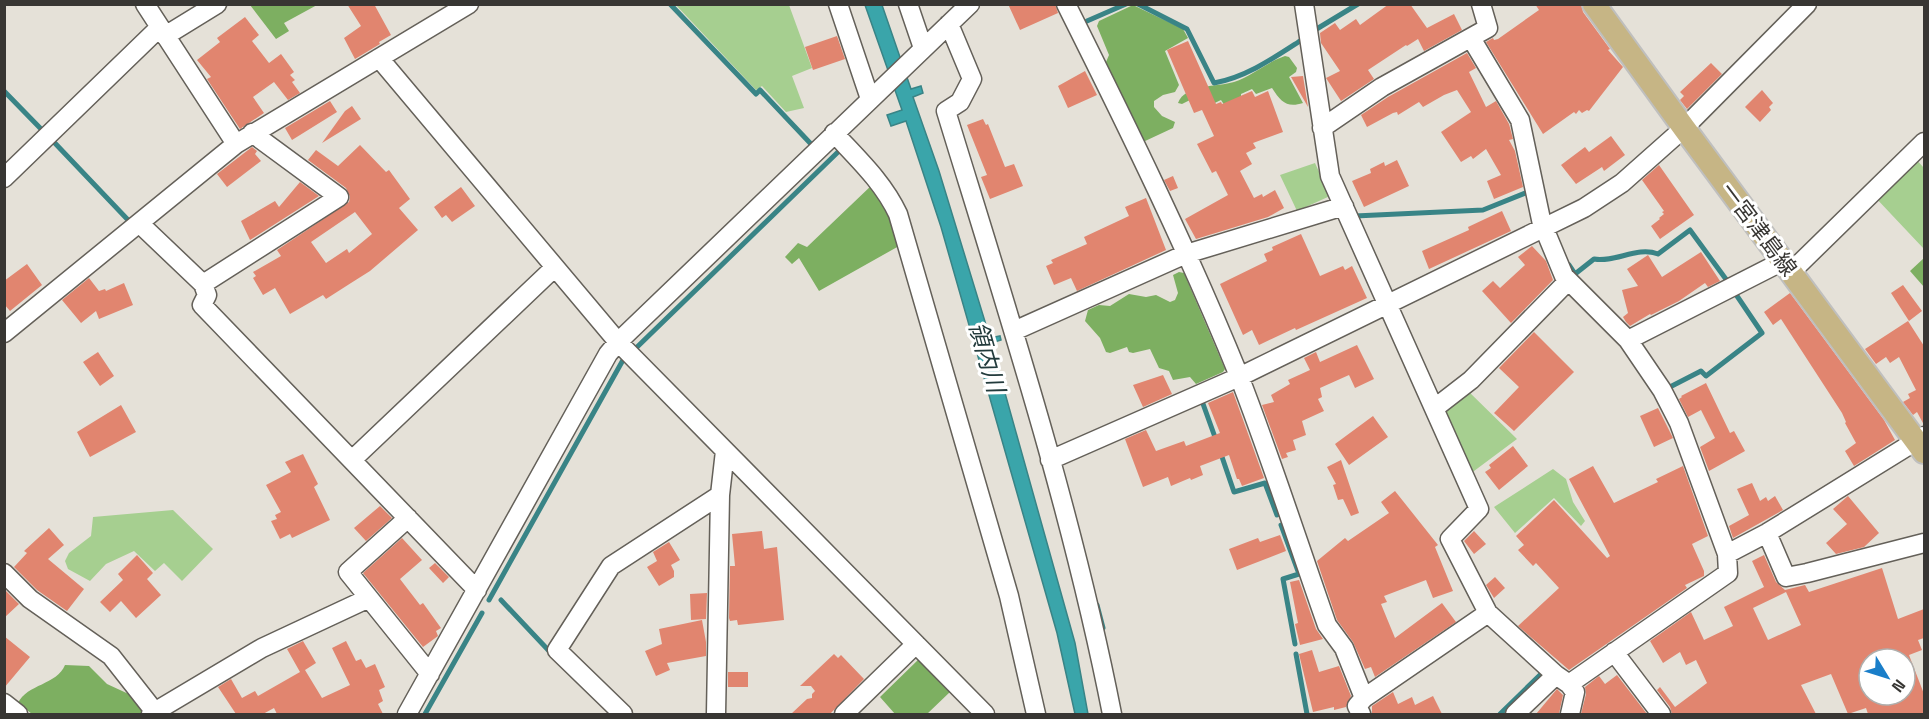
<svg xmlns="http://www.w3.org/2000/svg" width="1929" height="719" font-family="'Space Grotesk','Noto Sans JP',sans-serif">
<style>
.green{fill:#a6cf90}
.forest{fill:#7daf61}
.water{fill:#3aa5aa;stroke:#398486;stroke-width:1.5}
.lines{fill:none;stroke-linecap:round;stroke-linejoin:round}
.stream{stroke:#398486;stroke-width:5}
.building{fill:#e1856f;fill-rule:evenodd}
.minor-casing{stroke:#646059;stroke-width:21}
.major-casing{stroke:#bfbfbe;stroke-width:26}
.minor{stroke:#fff;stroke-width:18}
.major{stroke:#c6b585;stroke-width:22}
.labels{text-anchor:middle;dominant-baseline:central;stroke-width:6;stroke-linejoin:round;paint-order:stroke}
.street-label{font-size:22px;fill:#383633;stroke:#fff}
.water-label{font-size:24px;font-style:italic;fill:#233b3c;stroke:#fff}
</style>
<rect width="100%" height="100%" fill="#e5e1d8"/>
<path class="green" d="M676,5H789L812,68L792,76L804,108L786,112L762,86L756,90Z
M1914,157L1924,168V249L1874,196Z
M1315,163L1330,196L1297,211L1280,175Z
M1465,388L1517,439L1470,474L1440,410Z
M1553,469L1566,479L1573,502L1585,521L1581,526L1554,498L1515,533L1494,507Z
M173,510L213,549L182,581L164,563L155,571L134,551L106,564L90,581L68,569L65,561L69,553L91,536L93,517Z"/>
<path class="forest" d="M250,5H317L284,23L289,31L276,39Z
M1133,5L1183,29L1188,38L1165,51L1179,85L1175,92L1163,95L1154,101V107L1162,116L1175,122L1173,128L1143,142L1106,62L1109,55L1097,26L1099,21Z
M1285,56L1289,57L1297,68L1296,72L1289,77L1303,103C1287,108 1281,102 1272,88L1256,94L1252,89L1241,94V97L1225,106L1221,100L1200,110L1190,100L1182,104L1178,103C1185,84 1218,87 1234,82C1252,76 1267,62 1285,56Z
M873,184L892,214L899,246L819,291L799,258L792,264L785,257L798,243L807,247Z
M1924,258V287L1910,271Z
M1179,272L1184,273L1225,369L1223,372L1196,384L1190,377L1173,380L1169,371L1159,368L1150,349L1133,353L1129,352L1127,347L1110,353L1106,352L1100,338L1085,321L1088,310L1099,305L1110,306L1129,294L1146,297L1156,295L1170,302L1175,300L1178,293L1173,275Z
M920,658L951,691L927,714H895L880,697Z
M65,665L89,666L107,684L133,696L145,712L140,714H32L18,703C27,684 57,685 65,665Z"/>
<path class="water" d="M865,5H882L911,89L921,86L923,93L913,97L939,171L990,338L1000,336L1001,340L991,343L1075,643L1088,714H1075L1057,633L941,227L906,121L891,126L887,115L902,110Z"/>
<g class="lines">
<path class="stream" d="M670,4L756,94L760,90L811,144
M1138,4L1187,29L1214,83C1247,77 1275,57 1303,39
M1087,21L1126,4
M1315,30L1358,4
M4,91L43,131
M53,137L51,139L129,221
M1355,216L1483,210L1528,192
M1569,265L1575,274L1594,259C1615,263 1637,246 1658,254L1690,230L1728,282
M634,350L838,152
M1666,389L1701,371L1706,376L1762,333L1735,293
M1202,401L1216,440
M1220,451L1234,492L1265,483L1277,515
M1281,525L1299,574L1283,579L1295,644
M489,600L623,360
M501,600L551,653
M1097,605L1103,628
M1296,654L1307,714
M425,714L482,613
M1500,714L1541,674"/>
</g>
<path class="building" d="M347,4H374L391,35L379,42L380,44L355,59L344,38L361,26Z
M1008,4H1055L1058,13L1020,30Z
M1389,4H1410L1427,28L1454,14L1462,30L1424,51L1418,39L1407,46L1406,45L1368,70L1374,79L1341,101L1326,78L1340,71L1321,43L1320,33L1335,23L1340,30L1356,19L1360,25Z
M1535,4H1581L1583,12L1610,49L1608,50L1623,67L1589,111L1587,110L1582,113L1579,110L1576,114L1574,112L1543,134L1486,42L1493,38L1494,40L1498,39L1539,10Z
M245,17L259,35L252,41L269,63L281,54L294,72L290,75L295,80L292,82L300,93L288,100L274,82L253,97L264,113L240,129L207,79L211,77L197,60L220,42L217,38Z
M837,36L845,59L813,70L805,47Z
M1188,41L1216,104L1221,102L1222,104L1252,91L1255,97L1268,91L1283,132L1253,143L1256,148L1246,153L1252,164L1240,171L1254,198L1262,194L1263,197L1275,190L1284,208L1268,217L1196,239L1185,219L1228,195L1216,171L1212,173L1197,144L1214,136L1202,110L1194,113L1167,50Z
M1467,53L1476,68L1469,72L1486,107L1496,101L1509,124L1513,139L1509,140L1515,151L1523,187L1494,199L1487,181L1501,175L1486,149L1473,159L1471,156L1461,162L1441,132L1471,112L1457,90L1444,95L1423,107L1419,102L1398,115L1397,112L1393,113L1367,127L1361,115L1388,97Z
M1711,63L1722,74L1687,109L1680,100L1684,96L1680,92Z
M1085,71L1097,95L1068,108L1058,86Z
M1303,76L1308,107L1291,77Z
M1762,90L1773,103L1769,107L1771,110L1760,122L1745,107Z
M330,101L337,112L292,140L285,128Z
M352,106L361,119L322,143L345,111Z
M983,119L986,125L988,124L1005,167L1014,164L1023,186L990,199L981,177L987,175L967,125Z
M1611,136L1625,155L1604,171L1602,167L1576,184L1561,165L1585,147L1589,152Z
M360,145L386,172L389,170L410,199L399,208L418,230L370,271L351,283L326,299L323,295L290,314L275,288L263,295L253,278L256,276L253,272L281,256L277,250L349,202L350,197L346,188L308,160L316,150L338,166ZM355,212L372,234L349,253L347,249L326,263L311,242Z
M252,147L257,151L255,154L261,161L227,187L217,174Z
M1397,160L1409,186L1364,207L1352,181L1371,173L1370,169L1384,162L1385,166Z
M1659,165L1694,215L1660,239L1651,226L1660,219L1659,218L1664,214L1662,212L1664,211L1642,180Z
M1173,176L1178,188L1170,191L1164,180Z
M300,182L319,196L250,240L241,221L275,201L279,207Z
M461,187L475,206L452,222L446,215L442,218L434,207Z
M1146,198L1166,250L1077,291L1071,278L1054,285L1046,266L1053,263L1051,260L1087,244L1084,237L1129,216L1125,207Z
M1502,211L1511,231L1429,269L1422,251L1469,230L1468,227Z
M1301,234L1320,276L1343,266L1345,270L1352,266L1367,298L1296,330L1295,328L1259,345L1252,330L1243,335L1220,284L1267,261L1264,254L1273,250L1272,247Z
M1532,246L1546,261L1553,280L1511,323L1482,291L1493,281L1500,288L1525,265L1518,257Z
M1701,252L1720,281L1708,287L1705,283L1679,301L1651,315L1650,314L1630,326L1626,322L1623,317L1628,313L1622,290L1638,286L1627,269L1648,255L1662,277Z
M27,264L42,285L10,311L4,304V281Z
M89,278L99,291L105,289L106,291L124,283L133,305L99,319L96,311L81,323L62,300Z
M1903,285L1922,311L1909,321L1891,293Z
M1790,293L1884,420L1895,440L1854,466L1845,451L1856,443L1845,423L1846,422L1842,413L1781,319L1773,325L1764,312Z
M1908,321L1924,346V425L1917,412L1913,415L1903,402L1910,398L1908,394L1916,390L1899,357L1890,363L1886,357L1876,364L1865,349Z
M1534,332L1574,372L1514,431L1494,413L1519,387L1499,368Z
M1357,345L1374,379L1355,388L1349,375L1320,388L1322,397L1318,399L1324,411L1302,421L1306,435L1293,440L1296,450L1286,453L1288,457L1282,459L1262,405L1274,402L1271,395L1290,384L1288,380L1310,370L1304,358L1316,352L1320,362Z
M98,352L114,376L100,386L83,362Z
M1163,375L1172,394L1143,407L1133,385Z
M1706,383L1730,433L1734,431L1745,451L1709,471L1700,447L1715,438L1701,410L1688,417L1679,399L1682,397L1681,396Z
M1233,392L1264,478L1242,486L1239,479H1237L1229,455L1200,466L1203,475L1191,480L1190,478L1171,486L1168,477L1143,487L1125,439L1146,430L1156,451L1184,441L1186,446L1220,433L1208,403Z
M121,405L136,432L90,457L77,432Z
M1658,408L1673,438L1654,447L1640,416Z
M1373,416L1388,437L1349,465L1335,444Z
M1513,446L1528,466L1499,490L1485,472L1491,468L1489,465Z
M303,454L318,484L314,487L330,520L292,538L290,534L280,539L271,521L277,519L275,515L281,512L266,485L291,472L285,462Z
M1341,460L1359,513L1351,516L1343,499L1338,500L1333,485L1336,484L1327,467Z
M1593,466L1614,503L1658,482L1656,479L1683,466L1708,536L1692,544L1704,571V576L1685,585L1687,588L1569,670L1518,626L1559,588L1536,563L1533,566L1518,550L1524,545L1516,536L1554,500L1607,558L1610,556L1569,479Z
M1752,483L1760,501L1766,497L1768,501L1775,496L1783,510L1733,538L1729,526L1749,515L1737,489Z
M1395,491L1438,545L1435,547L1453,591L1433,598L1426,580L1384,596L1387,602L1381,604L1395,638L1442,603L1456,622L1375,677L1371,667L1365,669L1353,642L1337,620L1317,561L1345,538L1348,541L1389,513L1381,502Z
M1848,496L1879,533L1864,547L1836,554L1826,543L1847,524L1833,509Z
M380,506L392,518L366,541L354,528Z
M49,528L64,545L48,559L84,589L67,611L37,590L14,567L27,553L24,551Z
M762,531L764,549L777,547L784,620L738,625L737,620L730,621L729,618L730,566H735L732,534Z
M1474,531L1486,544L1474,554L1464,541Z
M1280,535L1286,551L1237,570L1229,549L1258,538L1260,542Z
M402,538L422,560L400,579L420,605L423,603L441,628L436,631L438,636L423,647L363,573Z
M669,542L680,560L671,565L674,571V577L659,586L647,567L657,561L653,552Z
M137,555L153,573L147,579L161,595L136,618L121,601L110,612L100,602L123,580L118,574Z
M1764,555L1776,582L1785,590L1805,585L1809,592L1882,568L1898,619L1924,609V638L1918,640L1922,650L1909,655L1924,694V714H1868L1866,708L1848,714L1831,674L1801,685L1816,714H1672L1670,707L1657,690L1660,687L1675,707L1707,683L1696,660L1686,665L1680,652L1663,663L1650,641L1691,612L1704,640L1733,626L1724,607L1764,587L1752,561ZM1786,592L1801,625L1768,640L1753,608ZM1869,659H1905V695H1869Z
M435,563L449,577L443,583L429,568Z
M1495,577L1505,588L1494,598L1486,585Z
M1299,580L1316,629L1323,639L1300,645L1295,624L1298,623L1290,582Z
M4,589L19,604L4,618Z
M707,593L706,619L691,620L690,594Z
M702,620L706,642V656L667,663L670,670L656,676L645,651L662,644L659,629Z
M4,636L30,657L4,688Z
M303,641L316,663L305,670L322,698L350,685L332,648L346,641L356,661L361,659L366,668L375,664L385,687L379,690L383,701L378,704L383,714H277L274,708L263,714H236L218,687L231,679L242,698L255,691L258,696L300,672L287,649Z
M1312,650L1319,672L1339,666L1351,696L1346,707L1334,710V707L1313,712L1299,654Z
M834,654L838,658L841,655L864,679L830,714H791L807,699L812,698V694L815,691L811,686H800Z
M728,672H748V687H728Z
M1617,675L1647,714H1581L1586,694L1585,687L1599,676L1605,684Z
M1557,689L1563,695L1559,714H1536Z
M1393,692L1398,704L1412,697L1415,705L1433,696L1442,714H1372V706Z"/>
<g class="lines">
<defs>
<path id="minor" d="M145,4L236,144
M838,4L870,99
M908,4L923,48
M1066,4C1127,126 1188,250 1239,376C1271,458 1298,543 1327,625L1344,648L1364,698L1357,706L1361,714
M1304,4L1330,176L1479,509L1450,539L1488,613L1556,675
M949,24L972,79L960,102L946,111C1007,310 1072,510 1112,714
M165,36L217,4
M1471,38L1520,120L1543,229
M379,58L618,342L985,714
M1322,128L1382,87L1488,28L1481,4
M834,133C858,159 883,182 898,214L1009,596L1036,714
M4,178L160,27
M139,223L203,284L207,295L202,305L477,590
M1544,228L1564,276L1628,340
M1791,272L1924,142
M203,284L339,197L252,133
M1014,331L1186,254L1344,206
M4,333L236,144L469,4
M1433,406L1440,404L1471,380L1568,281
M352,460L554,268
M1050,460L1239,377L1584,208L1622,183L1684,128L1807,4
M408,518L348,572L430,674
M1767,533L1786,577L1807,573L1924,543
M1727,554L1679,423L1662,390L1628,340L1783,261
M4,573L30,599L111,656L155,712
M1614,652L1661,714
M1569,684L1575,692L1570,714
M1364,698L1488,613
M4,703L18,714
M151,714L262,648L369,598
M407,714L608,354L618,342L970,4
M623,714L557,650L611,566L720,495
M716,714L720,495L725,451
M844,714L916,644
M1515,714L1556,675L1569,684L1728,573L1727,554L1767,533L1924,436"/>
<path id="major" d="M1594,4L1684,128L1924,452"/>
</defs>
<use href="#minor" class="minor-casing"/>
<use href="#major" class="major-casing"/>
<use href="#minor" class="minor"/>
<use href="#major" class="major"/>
</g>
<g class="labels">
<g class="street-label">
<text transform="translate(1759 229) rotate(53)">一宮津島線</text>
</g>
<g class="water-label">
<text transform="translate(987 357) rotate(74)">領内川</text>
</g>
</g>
<rect width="1929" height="719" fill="none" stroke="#383633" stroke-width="12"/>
<g transform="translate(1887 677) rotate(128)"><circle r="28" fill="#ffffff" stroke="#afafad" stroke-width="1.5"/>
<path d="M0-4.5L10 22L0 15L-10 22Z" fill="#1a7ec9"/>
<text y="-9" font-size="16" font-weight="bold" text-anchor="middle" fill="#383633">N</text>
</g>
</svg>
